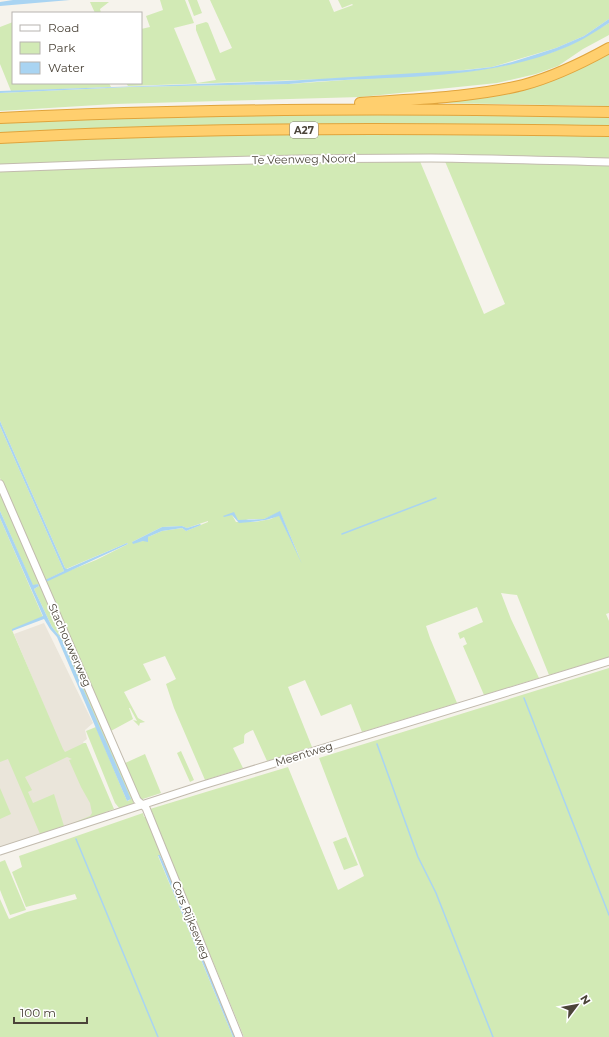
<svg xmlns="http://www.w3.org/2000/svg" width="609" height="1037" font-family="Montserrat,sans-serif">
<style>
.residential{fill:#eae5da}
.green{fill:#d2eab5;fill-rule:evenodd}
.water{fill:#a9d4f2}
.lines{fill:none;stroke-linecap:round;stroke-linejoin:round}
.stream{stroke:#a9d4f2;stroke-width:1.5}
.minor-casing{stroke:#c2bbae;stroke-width:9}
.highway-casing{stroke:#e0a43c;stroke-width:12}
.minor{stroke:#fff;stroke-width:7}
.highway{stroke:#ffcf6e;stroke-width:10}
.labels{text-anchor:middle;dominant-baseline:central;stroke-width:3.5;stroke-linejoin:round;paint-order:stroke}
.shield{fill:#fff;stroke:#817c74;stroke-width:1}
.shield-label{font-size:10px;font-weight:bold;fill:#4b4439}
.street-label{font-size:11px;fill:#4b4439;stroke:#fff}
</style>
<rect width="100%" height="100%" fill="#f6f3ec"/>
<path class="residential" d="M44,623L93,723L85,730L87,739L83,742L112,816L0,853V758L60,744L14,634Z"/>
<path class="green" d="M160,0H185L194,23L174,28L197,83L216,80L196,30V25L206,22L208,23L220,53L232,48L210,0H329L334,12L353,5L352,4L342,8L338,0H609V19L584,36L556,48L492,67L426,74L327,79L128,86L126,83H141V29L150,27L146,16L163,10Z
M188,0H197L202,13L194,16Z
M90,2H109L100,9L101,13H95Z
M13,22V83H109L111,87L11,91L0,64V27Z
M609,23V35L583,49L558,66L536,74L497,83L361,97L114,104L0,111V93L129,87L289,84L472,71L503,66L553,52L570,45Z
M609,51V106L439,103L471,99Z
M209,113L609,115V129L0,134V121Z
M358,132L609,136V161L455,158L0,167V142L93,138Z
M419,159L484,314L505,304L444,159L609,163V613L606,614L609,621V657L549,675L517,595L501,593L511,619L539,678L484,695L463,646L467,644L464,637L460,639L458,633L483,622L477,607L426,626L430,638L457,703L362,732L351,704L321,716L305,680L288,687L312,747L267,761L253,730C242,735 245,733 244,743L233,748L243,768L205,780L174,708L166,684L176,679L165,656L143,664L151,680L124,692L138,718L145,722L140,723L139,726L133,720L137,721L130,708H129L133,719L109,732L0,478V426L64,571L46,580L96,560L128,544L127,543L66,569L65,568L0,421V169L43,167ZM280,512L301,561L279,515L271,519L255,522H236L232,515L238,520L243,521L249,519H264ZM208,521V522L186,531L182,528L162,531L148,537L144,541L132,542L162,527L182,526L187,528Z
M0,488L134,802L133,804L120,809L115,803L86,731L96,727L127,801L130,800L61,638L52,627L34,589L39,586L38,584L33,586L0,511Z
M0,518L43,617L12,630L63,749L65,752L84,743H86L114,809L105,812V814L72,825L73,823L90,816L92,813L90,803L81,787L69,760L72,759L67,757L25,777L32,790L28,792L33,803L54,794L64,826L40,834L8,759L0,762Z
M609,668V1037H244L171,860L164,862L160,855L158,856L233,1037H0V899L9,919L27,912L77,899L75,894L26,907L12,872L22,867L19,856L143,813L144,817L152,815L150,809L288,767L338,890L364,876L319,758Z
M181,751L194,780L190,782L177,753Z
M145,754L161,793L140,800L123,764Z
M0,788L11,814L0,819Z
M346,837L358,865L344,870L333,842Z
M5,860L26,910L10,915L0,890V862Z"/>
<path class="water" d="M13,0H70L0,6V2Z
M609,19V23C596,31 583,40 569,46C481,84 383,74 289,84L129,87L0,93V91L286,81L466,70L492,67L512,62L556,48L584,36Z
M0,421L65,568L67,569L127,543L128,544L46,582L45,580L64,571L0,426Z
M0,511L33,585L38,584L39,586L34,589L52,627L61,638L131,799L127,801L57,637L50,629L44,619L12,631V629L43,616L0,518Z
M280,511L302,564L279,516C266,521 253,522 239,523L232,515L224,517L223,516L234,512L238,520L264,519Z
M200,524L201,525L186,531L182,528L162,531L148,537V542L143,541L133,544L132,542L162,527L182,526L187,528Z
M158,855H160L170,877L235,1037H233Z"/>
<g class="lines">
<path class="stream" d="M342,534L436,498
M524,698L609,915
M377,744L418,857L436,893L493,1037
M76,839L158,1037"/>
<defs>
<path id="minor" d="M0,168C144,162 288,158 431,158C491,159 550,160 609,162
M0,484L137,800L146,808L239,1037
M0,851L203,785L609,661"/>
<path id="highway" d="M360,103C414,99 470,98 523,85C553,77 582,63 609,48
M0,118C203,108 406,108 609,112
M0,138C203,127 406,128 609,131"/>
</defs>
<use href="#minor" class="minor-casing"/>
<use href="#highway" class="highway-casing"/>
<use href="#minor" class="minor"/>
<use href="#highway" class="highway"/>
</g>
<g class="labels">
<rect class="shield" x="290" y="122" width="28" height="16" rx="3"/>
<g class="shield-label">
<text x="304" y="130">A27</text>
</g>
<g class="street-label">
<text transform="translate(304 159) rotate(-1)">Te Veenweg Noord</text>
<text transform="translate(70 645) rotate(66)">Stachouwerweg</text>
<text transform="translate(304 754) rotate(-17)">Meentweg</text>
<text transform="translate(191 920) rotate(68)">Cors Rijkseweg</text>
</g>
</g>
<rect x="12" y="12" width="130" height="72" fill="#ffffff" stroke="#b7b4b0"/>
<rect x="20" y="25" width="20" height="6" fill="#ffffff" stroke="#b7b4b0"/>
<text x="48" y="32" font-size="12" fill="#4b4439">Road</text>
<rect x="20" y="42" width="20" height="12" fill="#d2eab5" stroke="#b7b4b0"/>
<text x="48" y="52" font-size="12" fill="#4b4439">Park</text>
<rect x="20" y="62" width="20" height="12" fill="#a9d4f2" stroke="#b7b4b0"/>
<text x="48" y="72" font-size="12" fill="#4b4439">Water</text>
<g transform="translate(577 1005) rotate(58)" stroke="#ffffff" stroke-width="3" paint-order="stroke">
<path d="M0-3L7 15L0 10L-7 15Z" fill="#4b4439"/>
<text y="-6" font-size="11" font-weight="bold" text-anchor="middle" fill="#4b4439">N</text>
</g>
<path d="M14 1017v6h73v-6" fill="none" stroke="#4b4439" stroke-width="2"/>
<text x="20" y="1017" font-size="12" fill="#4b4439" stroke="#ffffff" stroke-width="3" paint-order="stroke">100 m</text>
</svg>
